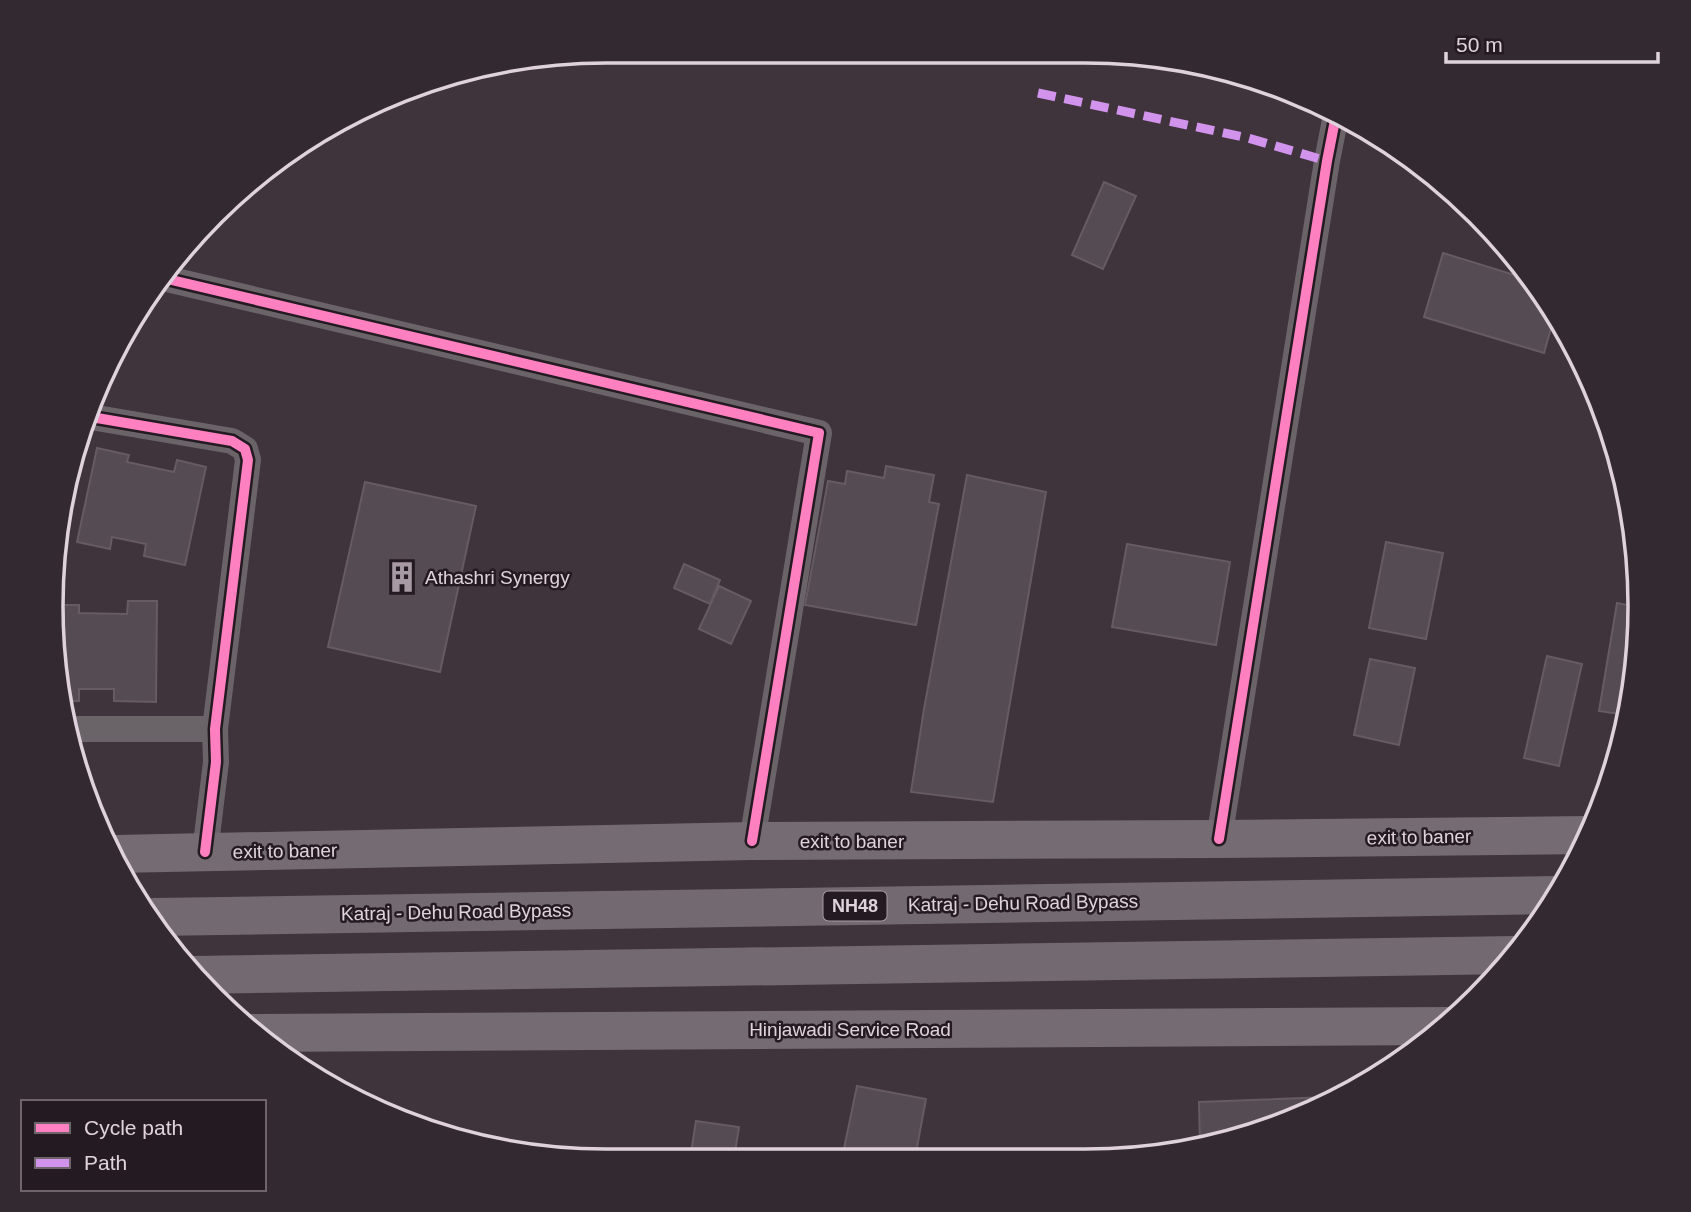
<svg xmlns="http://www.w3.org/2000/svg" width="1691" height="1212" font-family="Helvetica,sans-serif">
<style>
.building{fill:#554b52;stroke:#665b62;stroke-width:2}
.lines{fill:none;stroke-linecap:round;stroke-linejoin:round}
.minor{stroke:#6a6468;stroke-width:26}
.primary{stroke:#746c72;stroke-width:38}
.trunk{stroke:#726a70;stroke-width:38}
.quiet{stroke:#d193ec;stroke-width:9;stroke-dasharray:18 9;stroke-linecap:butt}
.cycleway-casing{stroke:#241a21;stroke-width:15}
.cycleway{stroke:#ff80c0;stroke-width:10}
.labels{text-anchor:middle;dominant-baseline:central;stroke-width:5;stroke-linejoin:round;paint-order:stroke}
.shield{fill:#241a21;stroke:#a89ba4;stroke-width:2}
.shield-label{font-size:18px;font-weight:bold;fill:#e0d2dc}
.poi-label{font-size:19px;fill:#e0d2dc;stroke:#241a21;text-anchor:start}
.street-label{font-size:19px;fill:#e0d2dc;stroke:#241a21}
.rim{fill:none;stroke:#e0d2dc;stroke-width:3.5}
</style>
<rect width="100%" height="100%" fill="#3f333c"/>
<path class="building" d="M1104,182L1136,196L1103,269L1072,255Z
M1443,253L1531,280L1555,314L1544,353L1424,317Z
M97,448L129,455L127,462L174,472L177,460L206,467L185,565L144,556L146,544L112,537L110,549L77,542Z
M886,466L934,475L929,502L939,504L916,625L805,605L828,481L845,484L847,471L884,478Z
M967,475L1046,492L993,802L911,792L924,709Z
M365,482L476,506L440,672L328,647Z
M1386,542L1443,553L1426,639L1369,628Z
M1127,544L1230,562L1216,645L1112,627Z
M684,564L720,580L710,604L674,588Z
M719,586L751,601L731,644L699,629Z
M128,601H157L156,702L114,701V689H79V701H62L55,678L56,605H79V613L127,614Z
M1617,603L1638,607L1639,643L1627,715L1599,711Z
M1547,656L1582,664L1559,766L1524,758Z
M1370,659L1415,668L1399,745L1354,735Z
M857,1086L926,1099L915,1158H842Z
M1332,1097L1298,1119L1200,1145L1199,1102Z
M696,1121L739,1127L734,1159H690Z"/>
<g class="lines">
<path class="minor" d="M163,278L819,433L752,841
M91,417L232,441L245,449L248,460L215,729L216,762L205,852
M69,729H215
M1219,839L1327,161L1336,115"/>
<path class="primary" d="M115,854L752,841L1219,839L1589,835
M253,1033L1448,1026"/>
<path class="trunk" d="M154,917L1556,895
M192,975L1515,955"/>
<path class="quiet" d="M1038,93L1248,138L1327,161"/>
<defs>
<path id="cycleway" d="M163,278L819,433L752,841
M91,417L232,441L245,449L248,460L215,729L216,762L205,852
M1219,839L1327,161L1336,115"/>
</defs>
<use href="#cycleway" class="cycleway-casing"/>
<use href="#cycleway" class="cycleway"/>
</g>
<defs>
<symbol id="building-bare" viewBox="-9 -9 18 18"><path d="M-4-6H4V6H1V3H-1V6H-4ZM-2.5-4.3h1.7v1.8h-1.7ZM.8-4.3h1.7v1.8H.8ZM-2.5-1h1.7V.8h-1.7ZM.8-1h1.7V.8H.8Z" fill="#a89aa4" stroke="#241a21" stroke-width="2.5" paint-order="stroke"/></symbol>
</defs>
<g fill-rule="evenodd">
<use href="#building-bare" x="380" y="555" width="44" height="44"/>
</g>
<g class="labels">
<rect class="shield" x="823.5" y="891.5" width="63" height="29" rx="5"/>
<g class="shield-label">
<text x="855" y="906">NH48</text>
</g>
<g class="poi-label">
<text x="425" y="577">Athashri Synergy</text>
</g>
<g class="street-label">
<text transform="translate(1419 837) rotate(-1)">exit to baner</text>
<text x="852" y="841">exit to baner</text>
<text transform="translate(285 851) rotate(-1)">exit to baner</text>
<text transform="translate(1023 903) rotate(-1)">Katraj - Dehu Road Bypass</text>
<text transform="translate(456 912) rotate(-1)">Katraj - Dehu Road Bypass</text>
<text x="850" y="1029">Hinjawadi Service Road</text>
</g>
</g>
<path d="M0 0H1691V1212H0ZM606 63H1085A543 543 0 0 1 1628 606V606A543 543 0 0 1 1085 1149H606A543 543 0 0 1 63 606V606A543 543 0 0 1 606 63Z" fill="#332930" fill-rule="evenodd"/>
<path class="rim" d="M606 63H1085A543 543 0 0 1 1628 606V606A543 543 0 0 1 1085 1149H606A543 543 0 0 1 63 606V606A543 543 0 0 1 606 63Z"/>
<rect x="21" y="1100" width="245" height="91" fill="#241a21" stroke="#6f646c" stroke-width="2"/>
<rect x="35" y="1123" width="35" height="10" fill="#ff80c0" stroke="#6f646c" stroke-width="2"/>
<text x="84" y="1135" font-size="21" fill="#e0d2dc">Cycle path</text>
<rect x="35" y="1158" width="35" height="10" fill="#d193ec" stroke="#6f646c" stroke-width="2"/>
<text x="84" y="1170" font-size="21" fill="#e0d2dc">Path</text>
<path d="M1446 52v10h212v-10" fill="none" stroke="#e0d2dc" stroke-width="3.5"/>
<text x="1456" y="52" font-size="21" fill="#e0d2dc" stroke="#241a21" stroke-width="5" paint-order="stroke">50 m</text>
</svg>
